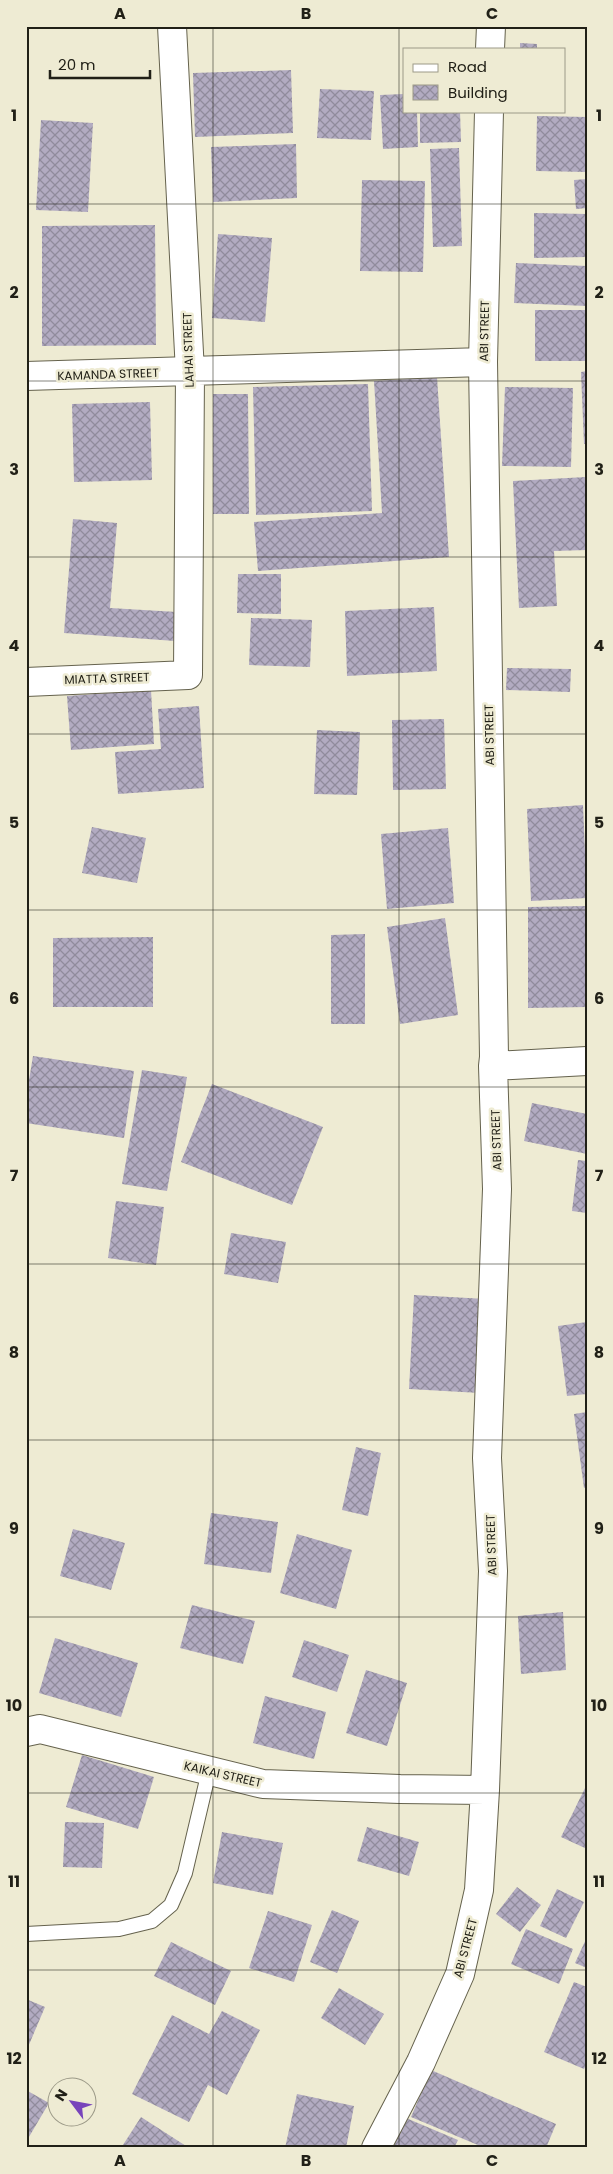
<svg xmlns="http://www.w3.org/2000/svg" width="613" height="2174" font-family="Poppins,sans-serif">
<style>
.building{fill:url(#building-cross-hatch)}
.lines{fill:none;stroke-linecap:round;stroke-linejoin:round}
.lane-casing{stroke:#65624d;stroke-width:16}
.street-casing{stroke:#65624d;stroke-width:30}
.lane{stroke:#fff;stroke-width:14}
.street{stroke:#fff;stroke-width:28}
.grid{fill:none;stroke:#212017;stroke-width:1;stroke-opacity:0.55}
.labels{text-anchor:middle;dominant-baseline:central;stroke-width:5;stroke-linejoin:round;paint-order:stroke}
.street-label{font-size:12px;fill:#212017;stroke:#eeebd3}
.neatline{fill:none;stroke:#212017;stroke-width:2}
.grid-label{font-size:16px;text-anchor:middle;font-weight:bold;fill:#212017}
</style>
<defs>
<pattern id="building-cross-hatch" width="8" height="8" patternUnits="userSpaceOnUse" patternTransform="scale(1.25)"><rect width="8" height="8" fill="#b2abc1"/><path d="M0 0l8 8M0 8l8-8" fill="none" stroke="#908b9c"/></pattern>
</defs>
<rect width="100%" height="100%" fill="#eeebd3"/>
<path class="building" d="M520,43L537,44V49H520Z
M26,55H29V119H26Z
M291,70L293,133L195,137L193,73Z
M320,89L374,91L371,140L317,138Z
M404,94V111H417L418,147L383,149L380,95Z
M420,111H460L461,142L420,143Z
M537,116L587,117V172L536,171Z
M41,120L93,123L88,212L36,210Z
M296,144L297,198L213,202L211,147Z
M459,148L462,246L433,247L430,149Z
M587,179V208L576,209L574,180Z
M362,180L425,181L423,272L360,271Z
M534,213L587,214V257L534,258Z
M155,225L156,345L42,346V226Z
M218,234L272,238L265,322L212,318Z
M516,263L587,266V306L514,303Z
M535,310H587V361H535Z
M587,371V444H584L581,372Z
M437,377L449,557L258,571L254,522L382,513L374,381Z
M368,384L372,511L256,515L253,387Z
M505,387L573,388L571,467L502,466Z
M213,394H248L249,514H213Z
M150,402L152,480L74,482L72,404Z
M586,477L587,550L554,551L557,606L519,608L513,481Z
M73,519L117,523L110,608L177,612L175,641L64,633Z
M238,574H281V614L237,613Z
M434,607L437,671L347,676L345,611Z
M251,618L312,620L310,667L249,665Z
M507,668L571,669L570,692L506,690Z
M151,690L154,744L71,750L67,696Z
M199,706L204,788L118,794L115,752L161,749L158,709Z
M444,719L446,789L393,790L392,720Z
M317,730L360,732L357,795L314,794Z
M583,805L587,898L531,901L527,809Z
M92,827L146,838L137,883L82,873Z
M448,828L454,903L387,909L381,834Z
M587,906V1007L528,1008V907Z
M445,918L458,1015L400,1024L387,927Z
M365,934V1024H331V935Z
M153,937V1007H53V938Z
M33,1056L134,1071L124,1138L26,1123V1098Z
M142,1070L187,1077L167,1191L122,1184Z
M212,1084L323,1127L292,1205L181,1162Z
M532,1103L587,1114V1154L524,1141Z
M578,1160L587,1161V1213L572,1211Z
M116,1201L164,1207L156,1265L108,1258Z
M231,1233L286,1242L278,1283L224,1274Z
M414,1295L486,1299L480,1393L409,1389Z
M587,1322V1394L567,1396L558,1326Z
M587,1412V1487L584,1488L574,1414Z
M356,1447L381,1453L368,1516L342,1510Z
M211,1513L278,1522L271,1573L204,1564Z
M73,1529L125,1543L111,1590L60,1576Z
M297,1534L352,1550L336,1609L280,1593Z
M192,1605L255,1621L243,1664L180,1648Z
M563,1612L566,1670L521,1674L518,1616Z
M55,1638L138,1663L121,1717L39,1693Z
M304,1640L349,1655L337,1692L292,1677Z
M366,1670L407,1683L387,1746L346,1733Z
M265,1696L326,1712L314,1759L253,1743Z
M82,1755L154,1777L138,1829L66,1807Z
M585,1788L587,1789V1849L561,1837Z
M65,1822L104,1823L102,1868L63,1867Z
M367,1827L419,1842L409,1876L357,1861Z
M222,1832L283,1843L273,1895L213,1883Z
M517,1887L541,1905L520,1932L496,1914Z
M557,1889L584,1902L566,1938L540,1926Z
M332,1910L359,1921L337,1973L310,1962Z
M268,1911L312,1925L294,1982L249,1968Z
M526,1929L573,1949L559,1984L511,1964Z
M587,1937V1968L575,1963Z
M171,1942L231,1971L215,2005L154,1976Z
M574,1982L587,1987V2063L584,2069L544,2052Z
M339,1988L384,2014L365,2045L321,2018Z
M26,1999L45,2007L28,2047L26,2046Z
M222,2011L260,2030L227,2095L208,2085L189,2122L132,2094L172,2015L209,2034Z
M431,2070L556,2124L546,2148H485L411,2117Z
M26,2090L49,2103L26,2142Z
M297,2094L354,2106L346,2148H285Z
M141,2117L186,2146L185,2148H121Z
M406,2118L458,2140L454,2148H393Z"/>
<g class="lines">
<defs>
<path id="lane" d="M26,1934L119,1929L152,1921L171,1905L185,1873L209,1771"/>
<path id="street" d="M490,49L491,26
M26,376L483,362
M26,682L188,675L190,372L172,26
M493,1066L587,1061
M26,1732L40,1729L263,1784L400,1789L485,1790
M376,2148L421,2062L460,1974L479,1890L485,1790L493,1571L487,1458L497,1189L493,1066L494,1057L483,362L489,111"/>
</defs>
<use href="#lane" class="lane-casing"/>
<use href="#street" class="street-casing"/>
<use href="#lane" class="lane"/>
<use href="#street" class="street"/>
</g>
<path class="grid" d="M213,26V2148M399,26V2148M26,204H587M26,381H587M26,557H587M26,734H587M26,910H587M26,1087H587M26,1264H587M26,1440H587M26,1617H587M26,1793H587M26,1970H587"/>
<g class="labels">
<g class="street-label">
<text transform="translate(484 331) rotate(-89)">ABI STREET</text>
<text transform="translate(188 350) rotate(-92)">LAHAI STREET</text>
<text transform="translate(108 374) rotate(-2)">KAMANDA STREET</text>
<text transform="translate(107 678) rotate(-2)">MIATTA STREET</text>
<text transform="translate(489 735) rotate(-91)">ABI STREET</text>
<text transform="translate(496 1140) rotate(-92)">ABI STREET</text>
<text transform="translate(491 1545) rotate(-92)">ABI STREET</text>
<text transform="translate(223 1774) rotate(13)">KAIKAI STREET</text>
<text transform="translate(465 1948) rotate(-75)">ABI STREET</text>
</g>
</g>
<rect width="613" height="2174" fill="none" stroke="#eeebd3" stroke-width="55"/>
<rect x="403" y="48" width="162" height="65" fill="#eeebd3" stroke="#9c9a88"/>
<rect x="413" y="64" width="25" height="8" fill="#ffffff" stroke="#9c9a88"/>
<text x="448" y="72" font-size="15" fill="#212017">Road</text>
<rect x="413" y="85" width="25" height="15" fill="url(#building-cross-hatch)" stroke="#9c9a88"/>
<text x="448" y="98" font-size="15" fill="#212017">Building</text>
<g transform="translate(72 2102) rotate(302)"><circle r="24" fill="#eeebd3" stroke="#9c9a88"/>
<path d="M0-4L9 19L0 12L-9 19Z" fill="#7844bb"/>
<text y="-8" font-size="14" font-weight="bold" text-anchor="middle" fill="#212017">N</text>
</g>
<path d="M50 70v8h100v-8" fill="none" stroke="#212017" stroke-width="2.5"/>
<text x="58" y="70" font-size="15" fill="#212017" stroke="#eeebd3" stroke-width="4" paint-order="stroke">20 m</text>
<rect x="28" y="28" width="558" height="2118" class="neatline"/>
<g class="grid-label">
<text x="120" y="19">A</text>
<text x="306" y="19">B</text>
<text x="492" y="19">C</text>
<text x="14" y="121">1</text>
<text x="599" y="121">1</text>
<text x="14" y="298">2</text>
<text x="599" y="298">2</text>
<text x="14" y="475">3</text>
<text x="599" y="475">3</text>
<text x="14" y="651">4</text>
<text x="599" y="651">4</text>
<text x="14" y="828">5</text>
<text x="599" y="828">5</text>
<text x="14" y="1004">6</text>
<text x="599" y="1004">6</text>
<text x="14" y="1181">7</text>
<text x="599" y="1181">7</text>
<text x="14" y="1358">8</text>
<text x="599" y="1358">8</text>
<text x="14" y="1534">9</text>
<text x="599" y="1534">9</text>
<text x="14" y="1711">10</text>
<text x="599" y="1711">10</text>
<text x="14" y="1887">11</text>
<text x="599" y="1887">11</text>
<text x="14" y="2064">12</text>
<text x="599" y="2064">12</text>
<text x="120" y="2166">A</text>
<text x="306" y="2166">B</text>
<text x="492" y="2166">C</text>
</g>
</svg>
